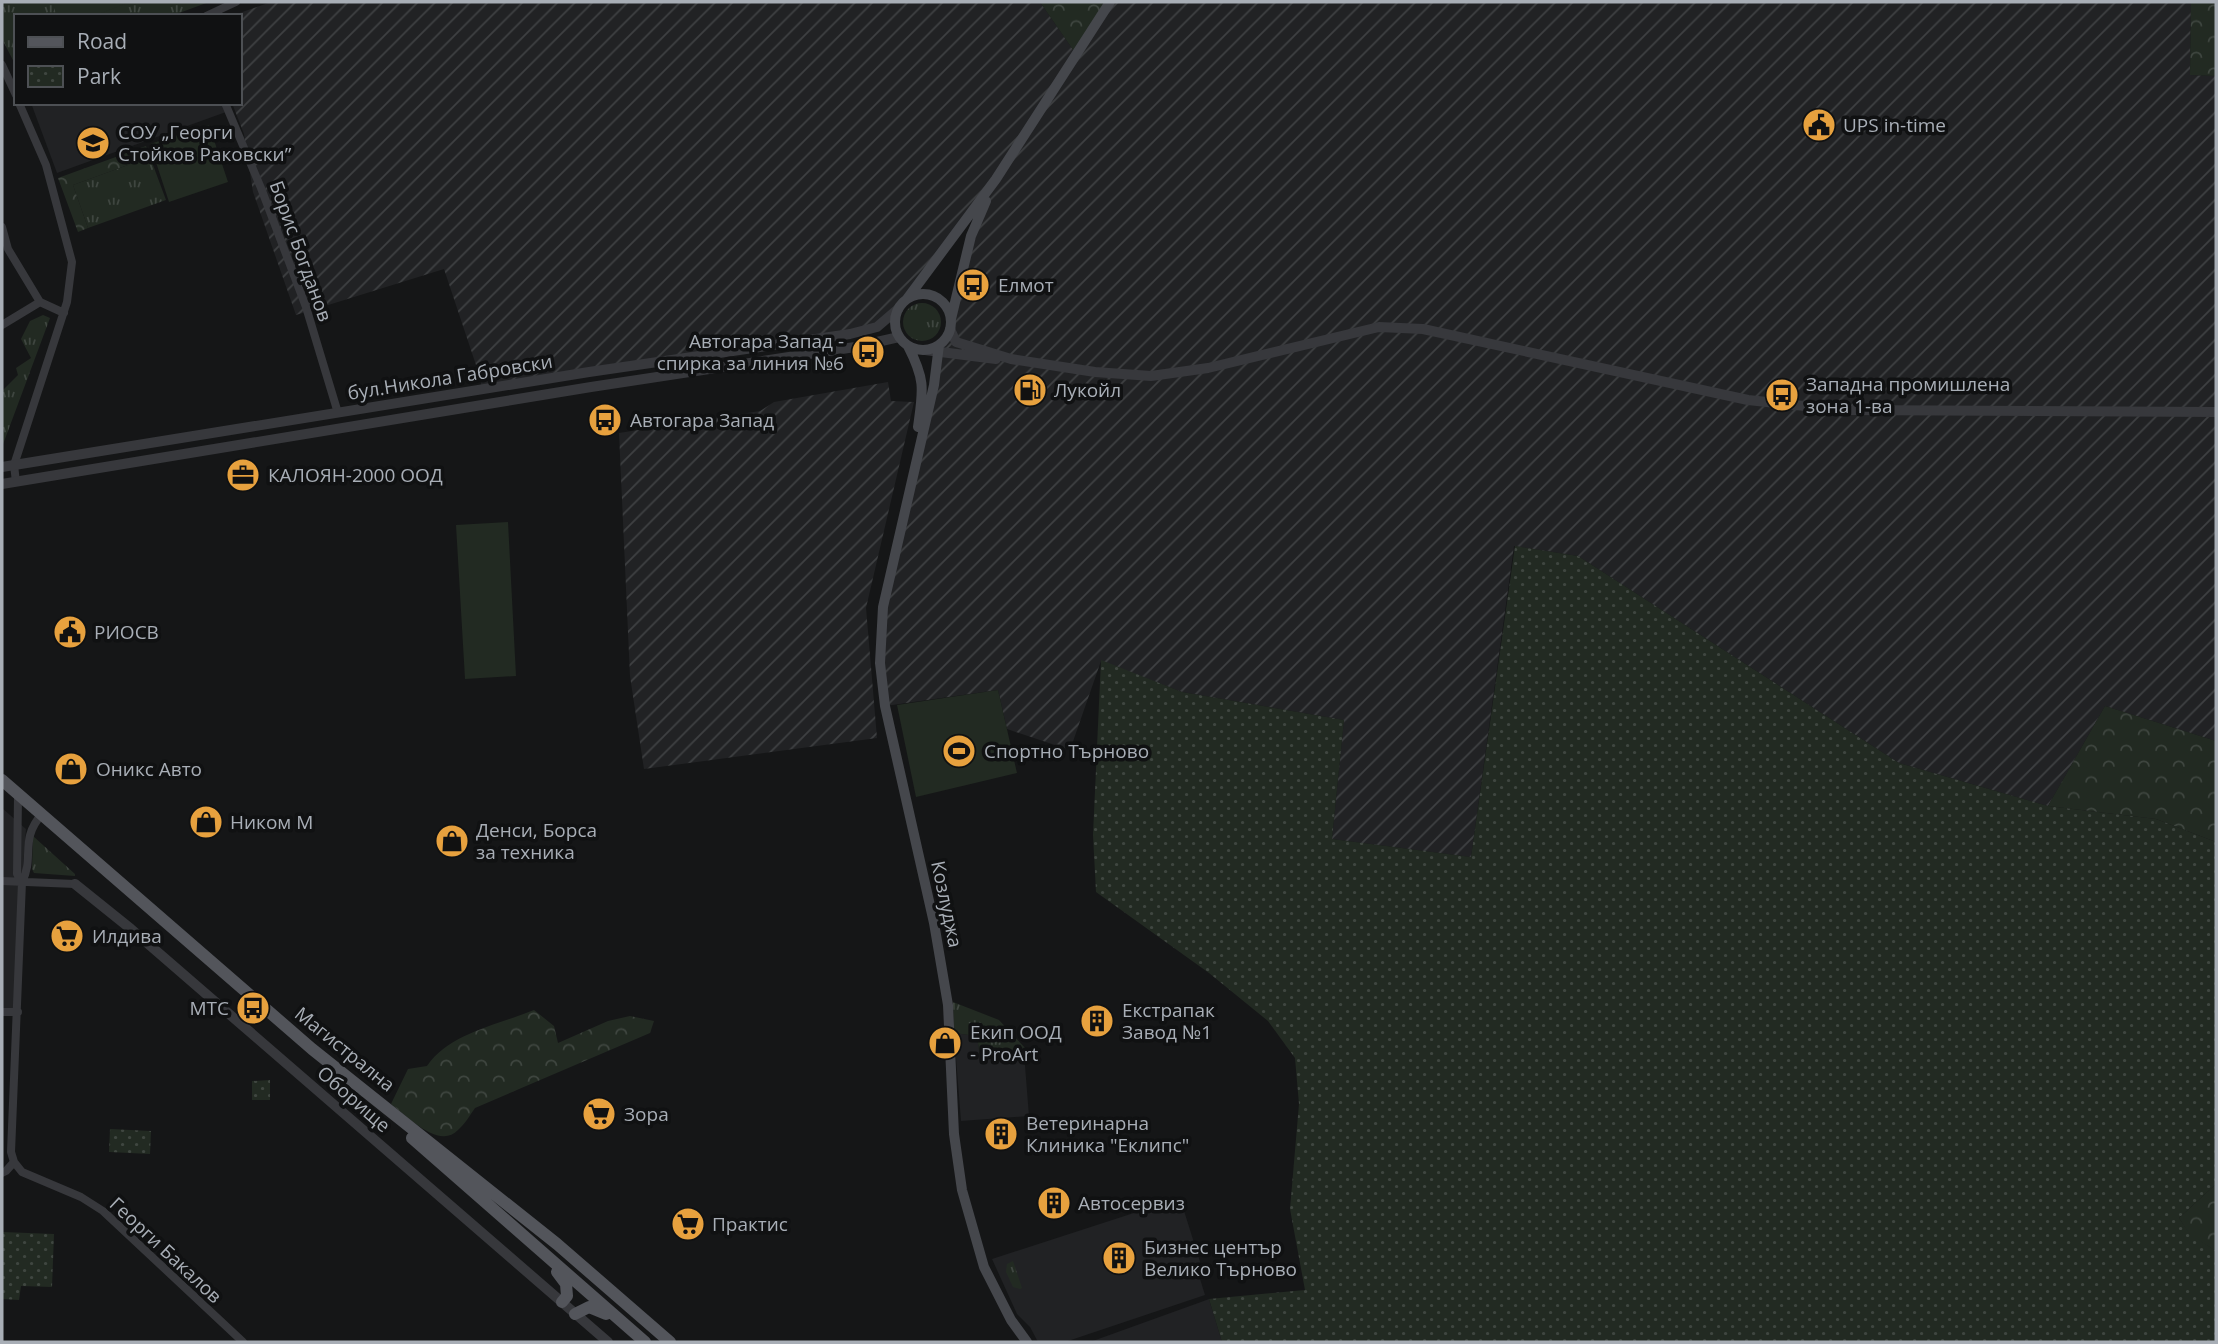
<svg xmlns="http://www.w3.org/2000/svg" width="2218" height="1344" font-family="'Open Sans',sans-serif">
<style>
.built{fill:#212224}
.industrial{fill:url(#industrial-furrows)}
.grass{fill:url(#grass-tufts)}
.forest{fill:url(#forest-crowns)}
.park{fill:url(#park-dots)}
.pitch{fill:#222a22}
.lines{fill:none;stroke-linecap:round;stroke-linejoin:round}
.minor{stroke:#37383c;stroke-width:8}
.tertiary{stroke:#37383c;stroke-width:10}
.secondary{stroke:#45474c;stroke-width:10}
.primary{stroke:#53555b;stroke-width:12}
.labels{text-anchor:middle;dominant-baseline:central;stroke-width:7;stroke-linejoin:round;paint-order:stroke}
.poi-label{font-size:19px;fill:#a8aeb6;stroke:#101112;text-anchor:start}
.street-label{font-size:19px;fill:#a8aeb6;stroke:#101112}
</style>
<defs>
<pattern id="industrial-furrows" width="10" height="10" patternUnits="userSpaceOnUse" patternTransform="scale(1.75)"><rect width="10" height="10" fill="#212224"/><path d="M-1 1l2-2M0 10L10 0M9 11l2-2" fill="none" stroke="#3e4042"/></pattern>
<pattern id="grass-tufts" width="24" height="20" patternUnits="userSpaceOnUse" patternTransform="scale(1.75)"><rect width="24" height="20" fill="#222a22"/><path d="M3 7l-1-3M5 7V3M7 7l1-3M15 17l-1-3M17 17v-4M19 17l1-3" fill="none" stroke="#3f4640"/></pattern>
<pattern id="forest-crowns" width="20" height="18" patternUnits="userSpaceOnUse" patternTransform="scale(1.75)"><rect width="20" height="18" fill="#222a22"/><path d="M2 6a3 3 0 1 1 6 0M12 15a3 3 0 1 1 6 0" fill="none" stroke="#3f4640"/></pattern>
<pattern id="park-dots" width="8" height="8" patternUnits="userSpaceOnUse" patternTransform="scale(1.75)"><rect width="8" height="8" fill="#222a22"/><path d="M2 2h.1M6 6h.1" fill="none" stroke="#3f4640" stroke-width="1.8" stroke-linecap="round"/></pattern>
</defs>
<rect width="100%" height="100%" fill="#151617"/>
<path class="built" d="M31,103H222L226,112L57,173Z
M2,808L26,829L22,882L18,1012H2Z
M954,1033L977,1036L980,1057L1024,1053L1029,1116L961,1121Z
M1180,1198L1201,1265L1197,1269L1205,1295L1065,1342H1038L1030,1327L1017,1314L992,1259Z
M1209,1299L1222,1342H1090L1201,1302Z"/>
<path class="industrial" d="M271,2H1040L1076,54L1110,2H2191L2190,75L2216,76V741L2105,706L2048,806L1899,763L1578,556L1514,546L1471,857L1332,839L1344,720L1182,692L1101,661L1070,750L1007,729L998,690L885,706L880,642L939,345L950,329L954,306L993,183L907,299L877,327L481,390V380L444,269L296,315L253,192L244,134L232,103H240V16H231Z
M888,382L891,401L914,402L866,608L877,738L644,769L630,676L619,433L760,411L774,402Z"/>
<path class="grass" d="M2,2H209L171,16H16V66L2,39Z
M150,157L166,200L88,228L73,185Z
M903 322a19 19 0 1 1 38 0a19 19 0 1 1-38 0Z
M43,315L50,318L2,447V391L18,375L16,368L31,358L21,339L30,321Z
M33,836L75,874V876L34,873L32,869Z
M953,1002L999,1020L1026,1049L1024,1053L980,1057L977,1036L954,1033Z
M1013,1261L1022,1288L1020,1289L1013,1287L1006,1272L1007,1264Z"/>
<path class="forest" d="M1040,2H1110L1076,54Z
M2191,2H2216V76L2190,75Z
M146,146L150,157L73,185L88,228L78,232L58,178Z
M2105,706L2216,741V842L2156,819L2048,806Z
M534,1010L554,1026L558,1043L608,1021L630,1016L654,1021L650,1033L475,1108C470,1115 465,1124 458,1130C439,1150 407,1116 391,1104L408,1069L427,1066C450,1033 498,1025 534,1010Z
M2216,1184V1251L2190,1235L2179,1218Z"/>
<path class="park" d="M1515,546L1578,556L1899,763L2048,806L2156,819L2216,842V1184L2179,1218L2190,1234L2216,1251V1342H1222L1209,1299L1305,1290L1290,1209L1299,1104L1295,1058L1268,1021L1209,973L1096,892L1093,835L1101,660L1182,692L1344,720L1332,839L1471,857Z
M270,1080V1100H252V1081Z
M110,1129L151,1131L150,1154L109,1152Z
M2,1232L54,1234L52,1287L21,1286L19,1300L2,1299Z"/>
<path class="pitch" d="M52,2H130L94,16H57Z
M209,125L228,182L169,202L150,144Z
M508,522L516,676L465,679L456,525Z
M998,690L1017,773L916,797L897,705Z"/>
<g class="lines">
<path class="minor" d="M206,16L236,2
M2,65L16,95
M225,103L261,188L306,307L338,413
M2,227L8,249L40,302
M2,325L40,302L64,313
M16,482L14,465L67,302L72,262L46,165L19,103
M18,796L17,874L22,882
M42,814C19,840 35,857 22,882L11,1152L14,1162L22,1172L81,1197L103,1211L243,1342
M2,881L75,884
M2,1012H18
M2,1173L6,1171L14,1162"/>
<path class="tertiary" d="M950,329L956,342L1011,359L1095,372L1151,376L1208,368L1379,327L1423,329L1748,400L1843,410L2216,412
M925,350L996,359
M2,467L589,372L850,334L877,327L898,309
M2,484L591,387L855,347L899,337
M75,884L131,929L608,1342"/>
<path class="secondary" d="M895 322a28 28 0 1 1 56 0a28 28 0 1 1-56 0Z
M907,299L996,179L1110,2
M951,319L971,236L986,201
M939,345L934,385L883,607L880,663L885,706L934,923L948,1005L954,1134L962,1190L984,1267L1011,1320L1027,1342
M908,346C926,381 923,390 918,427"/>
<path class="primary" d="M2,780L312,1049L557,1244L670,1342
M412,1138L645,1342
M557,1272L566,1284L567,1296L562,1302
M575,1314L589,1307L606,1314"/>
</g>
<defs>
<symbol id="civic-disc" viewBox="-11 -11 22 22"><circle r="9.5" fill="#e7a13e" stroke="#101112"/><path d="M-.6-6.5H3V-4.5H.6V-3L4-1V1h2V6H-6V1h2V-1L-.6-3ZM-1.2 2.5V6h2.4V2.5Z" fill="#111"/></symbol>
<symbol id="school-disc" viewBox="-11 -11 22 22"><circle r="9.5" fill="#e7a13e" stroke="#101112"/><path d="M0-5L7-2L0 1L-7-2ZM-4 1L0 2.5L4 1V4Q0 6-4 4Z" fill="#111"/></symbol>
<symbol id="bus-disc" viewBox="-11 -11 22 22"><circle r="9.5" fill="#e7a13e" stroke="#101112"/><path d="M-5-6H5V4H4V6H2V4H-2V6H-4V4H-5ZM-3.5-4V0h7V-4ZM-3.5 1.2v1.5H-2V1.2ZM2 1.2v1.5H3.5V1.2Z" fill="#111"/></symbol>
<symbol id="fuel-disc" viewBox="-11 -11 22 22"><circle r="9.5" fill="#e7a13e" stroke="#101112"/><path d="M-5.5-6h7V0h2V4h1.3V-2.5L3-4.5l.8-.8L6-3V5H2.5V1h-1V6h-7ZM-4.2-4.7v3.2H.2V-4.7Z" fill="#111"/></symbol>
<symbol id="office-disc" viewBox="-11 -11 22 22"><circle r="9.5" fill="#e7a13e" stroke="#101112"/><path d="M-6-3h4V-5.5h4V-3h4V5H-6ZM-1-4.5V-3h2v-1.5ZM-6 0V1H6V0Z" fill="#111"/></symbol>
<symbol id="stadium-disc" viewBox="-11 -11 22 22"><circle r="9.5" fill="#e7a13e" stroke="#101112"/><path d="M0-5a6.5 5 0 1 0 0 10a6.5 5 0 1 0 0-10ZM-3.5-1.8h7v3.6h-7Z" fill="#111"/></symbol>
<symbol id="shop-disc" viewBox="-11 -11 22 22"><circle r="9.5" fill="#e7a13e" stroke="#101112"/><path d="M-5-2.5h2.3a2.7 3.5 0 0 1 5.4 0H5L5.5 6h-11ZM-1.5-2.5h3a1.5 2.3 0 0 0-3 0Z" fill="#111"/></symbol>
<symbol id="supermarket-disc" viewBox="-11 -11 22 22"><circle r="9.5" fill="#e7a13e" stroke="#101112"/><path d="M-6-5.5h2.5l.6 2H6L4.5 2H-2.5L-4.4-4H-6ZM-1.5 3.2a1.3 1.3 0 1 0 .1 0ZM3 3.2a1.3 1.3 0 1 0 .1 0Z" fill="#111"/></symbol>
<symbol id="building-disc" viewBox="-11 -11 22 22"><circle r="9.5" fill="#e7a13e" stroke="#101112"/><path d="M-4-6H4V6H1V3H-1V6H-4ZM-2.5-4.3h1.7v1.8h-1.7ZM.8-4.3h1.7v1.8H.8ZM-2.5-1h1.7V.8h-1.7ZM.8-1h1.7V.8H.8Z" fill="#111"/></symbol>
</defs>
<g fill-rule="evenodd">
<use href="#civic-disc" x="1800" y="106" width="38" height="38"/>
<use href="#school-disc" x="74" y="124" width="38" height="38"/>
<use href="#bus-disc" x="954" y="266" width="38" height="38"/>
<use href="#bus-disc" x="849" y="333" width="38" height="38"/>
<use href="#fuel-disc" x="1011" y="371" width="38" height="38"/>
<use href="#bus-disc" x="1763" y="376" width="38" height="38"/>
<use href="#bus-disc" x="586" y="401" width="38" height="38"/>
<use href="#office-disc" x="224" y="456" width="38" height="38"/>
<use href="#civic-disc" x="51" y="613" width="38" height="38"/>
<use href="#stadium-disc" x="940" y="732" width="38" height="38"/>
<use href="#shop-disc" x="52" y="750" width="38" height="38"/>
<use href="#shop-disc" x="187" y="803" width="38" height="38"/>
<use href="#shop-disc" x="433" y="822" width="38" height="38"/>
<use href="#supermarket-disc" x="48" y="917" width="38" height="38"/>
<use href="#bus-disc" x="234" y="989" width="38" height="38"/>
<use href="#building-disc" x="1078" y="1002" width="38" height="38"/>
<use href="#shop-disc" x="926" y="1024" width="38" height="38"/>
<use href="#supermarket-disc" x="580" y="1095" width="38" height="38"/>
<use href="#building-disc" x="982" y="1115" width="38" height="38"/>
<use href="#building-disc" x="1035" y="1184" width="38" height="38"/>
<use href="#supermarket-disc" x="669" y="1205" width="38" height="38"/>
<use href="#building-disc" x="1100" y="1239" width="38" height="38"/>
</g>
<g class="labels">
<g class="poi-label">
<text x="1843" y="125">UPS in-time</text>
<text x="118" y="132">СОУ „Георги<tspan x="118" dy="22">Стойков Раковски”</tspan></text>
<text x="998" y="285">Елмот</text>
<text x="844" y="341" text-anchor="end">Автогара Запад -<tspan x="844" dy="22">спирка за линия №6</tspan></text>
<text x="1806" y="384">Западна промишлена<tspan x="1806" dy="22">зона 1-ва</tspan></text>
<text x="1054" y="390">Лукойл</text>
<text x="630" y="420">Автогара Запад</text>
<text x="268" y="475">КАЛОЯН-2000 ООД</text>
<text x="94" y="632">РИОСВ</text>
<text x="984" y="751">Спортно Търново</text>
<text x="96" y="769">Оникс Авто</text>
<text x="230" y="822">Ником М</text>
<text x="476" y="830">Денси, Борса<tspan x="476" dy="22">за техника</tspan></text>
<text x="92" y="936">Илдива</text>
<text x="229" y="1008" text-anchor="end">МТС</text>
<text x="1122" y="1010">Екстрапак<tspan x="1122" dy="22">Завод №1</tspan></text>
<text x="970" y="1032">Екип ООД<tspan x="970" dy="22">- ProArt</tspan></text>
<text x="624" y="1114">Зора</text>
<text x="1026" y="1123">Ветеринарна<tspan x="1026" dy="22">Клиника "Еклипс"</tspan></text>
<text x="1078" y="1203">Автосервиз</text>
<text x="712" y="1224">Практис</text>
<text x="1144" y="1247">Бизнес център<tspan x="1144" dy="22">Велико Търново</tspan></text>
</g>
<g class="street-label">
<text transform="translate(301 251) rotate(70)">Борис Богданов</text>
<text transform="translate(450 377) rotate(-9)">бул.Никола Габровски</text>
<text transform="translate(947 904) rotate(78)">Козлуджа</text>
<text transform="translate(345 1049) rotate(39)">Магистрална</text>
<text transform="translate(354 1099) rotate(41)">Оборище</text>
<text transform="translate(166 1250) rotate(43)">Георги Бакалов</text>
</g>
</g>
<rect width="2218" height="1344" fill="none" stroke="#a8aeb6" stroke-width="7"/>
<rect x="14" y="14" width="228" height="91" fill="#101112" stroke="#4d5054" stroke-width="2"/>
<rect x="28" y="37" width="35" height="10" fill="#53555b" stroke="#4d5054" stroke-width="2"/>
<text x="77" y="49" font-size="21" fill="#a8aeb6">Road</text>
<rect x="28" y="66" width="35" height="21" fill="url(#park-dots)" stroke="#4d5054" stroke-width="2"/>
<text x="77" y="84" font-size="21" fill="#a8aeb6">Park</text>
</svg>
